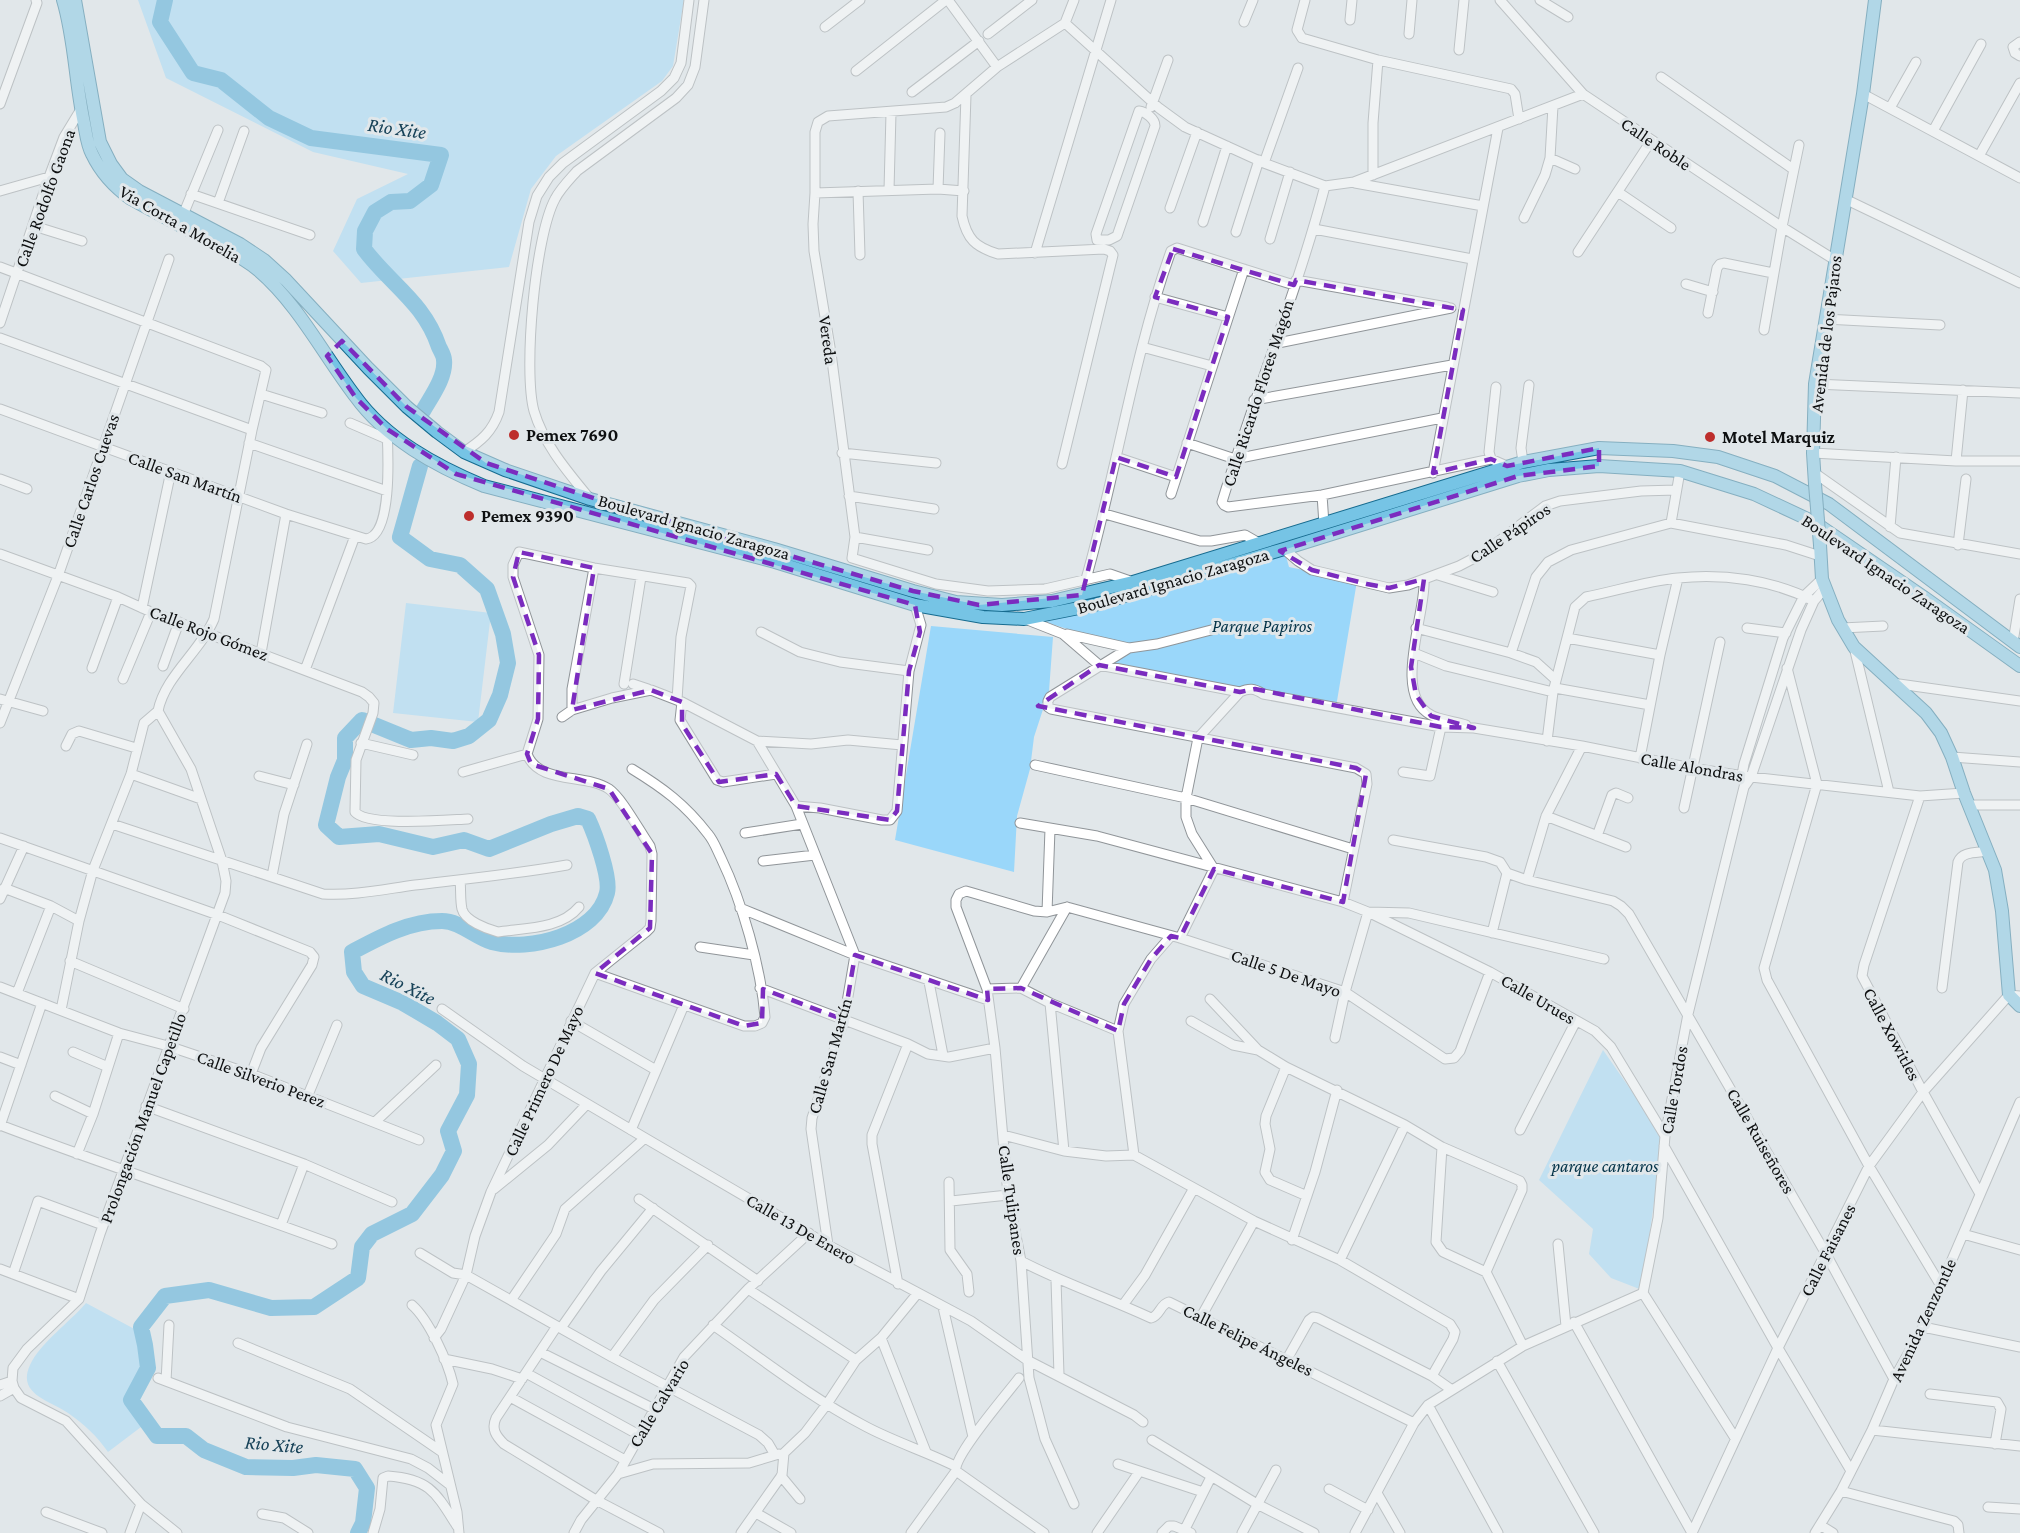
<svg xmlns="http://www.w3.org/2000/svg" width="2020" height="1533" font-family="'Crimson Pro',serif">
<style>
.green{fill:#9ad7fa}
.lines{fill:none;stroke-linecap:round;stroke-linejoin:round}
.river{stroke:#36a1d5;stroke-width:16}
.minor-casing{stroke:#909599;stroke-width:11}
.major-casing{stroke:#166b8f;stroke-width:14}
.minor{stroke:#fff;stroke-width:9}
.major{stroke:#76c4e5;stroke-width:12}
.major-bridge-casing{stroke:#166b8f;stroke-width:14;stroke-linecap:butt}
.major-bridge{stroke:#76c4e5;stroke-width:12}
.marked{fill:none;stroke:#7b2cbf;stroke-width:4.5;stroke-dasharray:12 8;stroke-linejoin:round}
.poi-dot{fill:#bd2e2c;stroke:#e1e7ea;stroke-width:2}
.labels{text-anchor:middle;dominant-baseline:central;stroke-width:6;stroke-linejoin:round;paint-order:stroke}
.street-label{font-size:18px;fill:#0d0f10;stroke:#e1e7ea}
.poi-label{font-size:18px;font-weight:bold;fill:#0d0f10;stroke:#e1e7ea;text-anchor:start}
.park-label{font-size:18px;font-style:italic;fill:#033247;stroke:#e1e7ea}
.water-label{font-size:20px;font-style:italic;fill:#174258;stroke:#e1e7ea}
</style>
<rect width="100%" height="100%" fill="#e1e7ea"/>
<path class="green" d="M138,0H684L673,66L662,81L556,156L531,189L509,267L361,283L333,251L357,199L408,174L313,152L166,78Z
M1284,549L1289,567L1357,581L1336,707L1106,661L1128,648L1045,622L1113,605Z
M406,603L491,613L478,722L393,713Z
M931,626L1053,637L1049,691L1034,737L1030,769L1017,816L1014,872L895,840Z
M1603,1050L1663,1136L1642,1290L1611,1278L1589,1254L1593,1229L1539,1180Z
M86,1303L140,1332C148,1369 145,1369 130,1401L145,1424L108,1452C97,1436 84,1424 68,1413C52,1401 16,1395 30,1365C40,1343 70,1322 86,1303Z"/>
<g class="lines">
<path class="river" d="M165,0L160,22L193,73L221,80L269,118L311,138L441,155L431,185L410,201L391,202L375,212L365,231L364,249C390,284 424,302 439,347C441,351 444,356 444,360C446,377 431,397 423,411
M358,1533L363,1523L367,1488L355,1469L316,1465L293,1468L246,1467L204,1450L186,1436H157L131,1400L148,1368L145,1345L141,1327L165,1296L209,1290L271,1308L314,1307L358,1278L362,1247L372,1234L412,1214L442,1175L454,1151L448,1131L467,1095L469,1064L458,1039L437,1023L403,1003L363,986L354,972L352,952C380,937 409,921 442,921C460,921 475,937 492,942C529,952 597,935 607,893C611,878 595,834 588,819L578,816L551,824L489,849L464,840L433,847L379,834L339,837L326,825L338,777L345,760V738L362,720L411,740L431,738L453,741L469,736L489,720L500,695L508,663L503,634L487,589L460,565L430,559L400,537L420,466"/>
<defs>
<path id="minor" d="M948,0L997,67
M1305,0L1297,30L1302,38L1378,60L1511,89L1515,94L1519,119
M1500,0L1583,94L1782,227L1835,260
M1540,0L1568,17
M1350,20L1352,0
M1244,22L1253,0
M1065,23L997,67L955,103L946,107L828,116L818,122L815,132V193L813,224L814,251L831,353L855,537L852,558L936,584L988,591L1045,589L1110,574L1133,582
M1065,23L1159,108L1185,127L1264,163L1325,186L1354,182L1583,94
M1065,23L1074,0
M825,27L860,0
M988,34L1032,0
M1409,34L1412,0
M2020,42L2013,47L2015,53L2020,56
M1459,50L1464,0
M856,71L946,0
M1661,77L1793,169
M912,92L979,41
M1863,94L2020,178
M966,95L962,216C967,239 975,247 998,254L1104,249L1110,251L1113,255L1062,464
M0,104L37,3L36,0
M1151,107L1168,60
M1890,108L1916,62
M1139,111C1146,112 1155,119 1155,126L1117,236L1109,240H1097L1096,234Z
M1933,131L1981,44
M1979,156L2020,83
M1550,158L1575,169
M1264,163L1298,68
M1373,175V123L1378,60
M1355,183L1483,206
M1325,186C1297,293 1254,396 1222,502L1224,505L1228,507L1322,495L1491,459L1507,466
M938,189L940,133
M889,190L891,113
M0,191L49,177
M858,191L860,255
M1618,192L1671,228
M815,193L938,189L964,191
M191,194L310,235
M1845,199L2020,283
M218,203L244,131
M1170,208L1197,132
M183,215L218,130
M1524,218L1545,175L1550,158L1553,106
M1203,222L1227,146
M34,226L82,241
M1314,229L1472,259
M1236,232L1259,160
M1270,239L1290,172
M1578,252L1651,141
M1035,253L1111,0
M0,267L261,366L266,370L252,430L214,619C200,652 165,676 158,711L191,769L222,861L226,881L225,893L100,1234L79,1299L27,1349L13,1368L12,1381L14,1388L21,1398L66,1421L141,1504L177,1533
M1296,280L1447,307
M1686,284L1713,292
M1155,297L1228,317
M1708,313L1717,268L1720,264L1724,263L1773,273
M1825,319L1940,325
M0,323L49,177L64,137L81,109
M1764,330L1782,227L1799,145
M0,338L252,430
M1273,344L1451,308
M1142,347L1212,366
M1815,384L2020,393
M261,394L322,413
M1254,400L1452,365
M0,409L286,514L366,539C393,536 388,451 387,429
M350,423L387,439
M249,443L387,491
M1187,443L1235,459L1442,418
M464,452C481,441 492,432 499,412L529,222L537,196L549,177L563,163L661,91L674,78L681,63L689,0
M842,453L936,463
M1813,453L1956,461H2020
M1116,457L1176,477
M1491,459L1489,452L1496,387
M1956,461L1963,390
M1523,462L1521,448L1529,385
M1433,473L1498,128
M1816,474L1900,533L2020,554
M0,479L27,489
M1171,494L1244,269
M1322,495L1324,524
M849,496L934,509
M590,499C568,472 544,445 534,411C523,371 535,236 555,199C560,189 569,180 577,171L676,98L688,85L695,67L704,0
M1105,514L1200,541H1211L1245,535L1259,543
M1671,523L1680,471
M1890,527L1896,457
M855,537L928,550
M1958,545L1966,479
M1284,549L1298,561L1312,570L1389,588L1408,585L1459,566L1482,554L1545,506L1560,501L1641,491L1676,490
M0,554L118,597L151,612L362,692L369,697L374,703L373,713L356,760L355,812C368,827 446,820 468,819
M1438,575L1493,592
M1086,579C1117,470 1133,357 1171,251L1177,248L1294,285
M1424,579C1427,611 1391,695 1431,715C1437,719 1457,722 1466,725
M142,608L171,471
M1025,619L1063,634L1099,665L1240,692C1249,688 1254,688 1263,694L1441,727L1474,728L1582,746L1691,768L1751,777L1920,796L1964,793
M1416,628L1511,653L1536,662L1556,680
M1747,628L1786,633
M1842,628L1883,626
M1215,629L1157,644L1129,648L1050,697L1048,701V707L1051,709L1356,768L1366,774L1367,784L1343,902
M761,632L800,652L840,662L909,671
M1067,634L1129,648
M1567,638L1660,655
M2013,642L2020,599
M1854,647L1889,792
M261,653L286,514
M1414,653L1446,666L1553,692
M1511,653L1536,577L1548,562L1571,550L1671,523L1786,545L1820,556
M163,666L179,622
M92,668L118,597
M1787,668L1817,784L1764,968L1767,980L1869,1166L1941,1286
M305,670L355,536
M123,679L151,612
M1892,683L2020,701
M624,684L641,577
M633,684L648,689
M1555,688L1650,705
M0,699L43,711
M682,702L680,720L717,780L723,782L776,774
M572,710V689L594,568
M562,717L572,710L612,698L651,690L682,702L757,741L811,744L848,740L902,745
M0,723L58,576L169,259
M757,741L796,806L855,955L844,1020L812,1118L811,1129L828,1245
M1547,741L1553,692L1567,638L1575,607L1586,597C1616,591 1647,581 1678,578C1723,573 1773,580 1814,601
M361,743L413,755
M66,746L72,734L79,731L136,748
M527,754L538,719L539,655L513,577V565L519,552L594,568L688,583L691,586L681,637L677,700
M1952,757L2020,762
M1640,758L1660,655L1678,578
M1035,765L1186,798L1353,849
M463,772L527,754
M1403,772L1430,776L1441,727
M131,774L201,799
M259,776L294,785
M1743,781L1742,775L1744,764L1783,638L1804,596L1822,579
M1920,796L1864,965L1862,976L1923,1092L1980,1194
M1969,805H2020
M796,806L820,808L882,820H890L897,811L909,671L921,625L915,605
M1684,808L1720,642
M1546,816L1626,847
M1020,823L1097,836L1343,902L1368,912L1490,972L1595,1031L1611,1047L1665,1136
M112,824L323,894C353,896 385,889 415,885C466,879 516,874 567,865
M745,833L802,824
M1597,836L1612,795L1616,793L1628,798
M0,838L218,915L310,952L314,957L312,965L261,1048L251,1074
M1393,840L1486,857L1500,862L1507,873
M763,861L815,855
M1507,873L1527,880L1613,901L1621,906L1629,914L1826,1254L1894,1379
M272,876L284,814L307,744
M460,880C461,889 460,900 462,909C465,921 487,929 498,932C525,928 561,929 579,907
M1527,880L1546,816L1582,746
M4,888L51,906L79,921
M0,899L24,846
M740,908L855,955L988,1000
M1047,912L1050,829
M1492,933L1507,873
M1180,938L1214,869L1192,834L1186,817V798L1198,738L1240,692
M700,947L754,955
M70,961L184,1009
M595,973L744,1026H755L762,1023L765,1017C761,967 742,902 721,858C717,850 714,841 708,834C685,804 663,788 632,769
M929,982L943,1055
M0,987L119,1033L168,1046L251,1074L419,1140
M760,988L908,1044L928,1054L949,1057L995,1048
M1021,988L1067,907
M1942,988L1958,862C1962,851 1977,853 1988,851
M987,989L1021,988L1050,1003L1118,1031
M17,993L51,906
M1210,999L1258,1050L1286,1067L1405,1125L1442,1147L1520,1181L1522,1185V1190L1486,1272
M1050,1003L1064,1151
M442,1009L523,1066L645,1138L828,1245L971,1321L1027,1360L1134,1415L1143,1422
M61,1010L79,921L93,870L131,774L144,723L158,711
M571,1021L656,1070
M1191,1021L1233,1045L1258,1050
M1335,1038L1345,992L1368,912L1409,913L1604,959
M73,1052L108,1067
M0,1057L21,1065
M1286,1067L1266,1116L1265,1124L1270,1149L1265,1172L1270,1180L1307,1196
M308,1095L337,1025
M55,1096L93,1114
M146,1106L304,1164L392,1202
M375,1122L436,1065
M0,1125C110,1167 222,1203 332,1244
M0,1126L42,1003
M631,1130L684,1005
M1520,1130L1576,1021
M1003,1135L1064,1151L1106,1156L1134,1155L1254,1221L1340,1260L1450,1324L1455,1332L1453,1339L1432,1376
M1664,1146L1778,1348L1851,1471
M1442,1147L1436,1242L1443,1252L1486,1272
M77,1154L93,1114L119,1033
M1134,1155L1118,1031L1124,1004L1151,959L1171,936
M949,1182L950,1250L967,1274L969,1292
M494,1189L548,1145L587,1104
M639,1199L758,1281
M951,1201L1008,1195
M281,1225L304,1164
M1963,1234L2020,1250
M1292,1240L1315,1172L1337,1090
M1558,1244L1566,1326
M420,1253L453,1273L466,1275L612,1357L759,1435L768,1443L775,1455
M1340,1260L1405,1125
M1021,1261C1063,1283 1108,1298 1151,1318C1160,1316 1160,1304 1169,1302L1414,1423
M0,1269L79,1299
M1486,1272L1523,1346
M13,1274L38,1201L103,1225
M1056,1280L1059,1375
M898,1284L872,1144V1135L908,1044
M748,1289L856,1360
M1643,1293L1658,1218L1665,1136L1688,1014L1744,787L1751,777L1801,630L1814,601L1825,588
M1643,1293L1735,1438
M512,1299L556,1234L565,1209L645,1138
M412,1305C429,1320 448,1362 453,1384L436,1425L457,1512L459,1533
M1123,1305L1145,1275L1194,1188
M943,1307L973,1437
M1201,1317L1254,1221
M1574,1322L1692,1533
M713,1325C762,1359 810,1397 863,1425C892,1441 925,1451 955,1466
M557,1326L496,1418C491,1429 496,1436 504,1444L596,1500L659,1533
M1923,1327L2020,1347
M561,1328L601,1271L653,1208
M434,1338L441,1329L466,1275L475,1236L491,1192L595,973L646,932L650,928L651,921L652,854L650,846C640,832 622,798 609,789C585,773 539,785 527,754
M881,1338L926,1452
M238,1343L350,1389L442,1452
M540,1352L654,1409
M612,1357L654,1300L708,1245
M444,1359L492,1369L522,1379
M1287,1359L1309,1320L1313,1317L1318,1318L1432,1376L1452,1390
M1497,1361L1594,1533
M526,1373L639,1435
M158,1378L287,1427L411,1459L428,1468L450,1485
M166,1381L169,1325
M0,1385L12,1381
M1930,1394L1997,1402L2001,1409L1995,1444
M0,1396L14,1388
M510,1397L625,1460
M1428,1405L1498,1533
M1872,1430L2020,1446
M1152,1440L1257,1504L1314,1533
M1118,1464L1203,1492
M956,1471L1044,1533
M618,1474L653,1464L749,1463L779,1454
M781,1476L800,1499
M1329,1489L1368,1510
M1841,1491L1954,1521L1958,1525L1959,1533
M1377,1493L1400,1533
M1074,1504L1045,1439L1029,1378L1021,1261L1008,1195L995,1048L987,989L956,907V900L959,894L966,891L973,893L1034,911L1047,912L1067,907L1180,938L1345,992L1445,1059L1454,1058L1460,1051L1490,972
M1988,1507L2020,1509
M46,1512L102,1533
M756,1513L791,1533
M262,1514L284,1518L308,1533
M1820,1525L1833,1533
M1185,1529L1211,1477
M130,1533L141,1504
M373,1533L380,1509L383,1478L388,1476C430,1479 436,1493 457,1526
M574,1533L581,1520L618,1474L684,1357L748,1289L809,1233
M741,1533L782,1475L784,1453L805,1433L827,1404L856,1360L881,1338L917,1294
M911,1533L956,1471C953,1456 1007,1394 1019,1378
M1097,1533L1139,1472
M1162,1533L1169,1526H1174L1191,1533
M1242,1533L1276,1470
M1355,1533L1414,1423L1428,1405L1523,1346L1643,1293
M1692,1533L1778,1348L1869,1166L1923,1092L2009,995L2020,996
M1815,1533L1841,1491L1872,1430L1894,1379L1923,1327L2020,1102"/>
<path id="major" d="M63,0C75,40 75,82 84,123C86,133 87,145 92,154C101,173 114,187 131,199C156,213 182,226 207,240C224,249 243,257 258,270C298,304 323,354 355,396C386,439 436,466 484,486L775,562L915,605L983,617L1024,619L1094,605L1284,549L1518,476L1549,470L1599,466L1680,471L1754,494L1814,522L1925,598L2020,666
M75,0L100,142L111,164L122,179L139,191L240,244L264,260L286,280L368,368L407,407L437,432L464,452L505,470L590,499L774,549L913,591L956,602L1002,605L1052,601L1133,582L1523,462L1599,448L1673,451L1718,457L1775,476L1829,504L2020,647
M1815,484L1813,453L1815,384L1863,94L1875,0
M1820,545L1822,579L1838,620L1854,647L1926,713L1941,733L1952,757L1964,793L1995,870L2002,911L2009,995L2020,1006"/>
</defs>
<use href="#minor" class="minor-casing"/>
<use href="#major" class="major-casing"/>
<use href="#minor" class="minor"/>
<use href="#major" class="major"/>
<defs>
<path id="major-bridge" d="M1815,484L1820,545"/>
</defs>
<use href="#major-bridge" class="major-bridge-casing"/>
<use href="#major-bridge" class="major-bridge"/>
</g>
<path d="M0 0H2020V1533H0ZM1173,249L1294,285L1296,280L1463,310L1433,473L1491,459L1507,466L1599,448V466L1518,476L1280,551L1312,570L1367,584L1389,588L1424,579L1411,667L1416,695L1431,716L1474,728L1441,727L1255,689L1240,692L1099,665L1038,706L1356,768L1366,774L1343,902L1214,869L1180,938L1171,936L1151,959L1124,1004L1118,1031L1021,988L987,989L988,1000L855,955L844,1020L763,989L762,1023L744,1026L595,973L650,928L652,854L609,789L531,764L527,754L538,719L539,655L513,577L519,552L594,568L572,710L651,690L682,702V724L719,782L776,774L796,806L890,820L897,811L909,671L920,632L915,605L456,474L387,429L356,398L327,356L342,341L407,407L486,463L630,510L913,591L979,605L1082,595L1116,457L1176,477L1228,317L1155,297Z" fill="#e1e7ea" fill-opacity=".55" fill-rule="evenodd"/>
<path class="marked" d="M1173,249L1294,285L1296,280L1463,310L1433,473L1491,459L1507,466L1599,448V466L1518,476L1280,551L1312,570L1367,584L1389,588L1424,579L1411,667L1416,695L1431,716L1474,728L1441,727L1255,689L1240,692L1099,665L1038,706L1356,768L1366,774L1343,902L1214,869L1180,938L1171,936L1151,959L1124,1004L1118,1031L1021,988L987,989L988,1000L855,955L844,1020L763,989L762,1023L744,1026L595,973L650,928L652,854L609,789L531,764L527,754L538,719L539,655L513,577L519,552L594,568L572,710L651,690L682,702V724L719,782L776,774L796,806L890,820L897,811L909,671L920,632L915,605L456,474L387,429L356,398L327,356L342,341L407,407L486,463L630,510L913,591L979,605L1082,595L1116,457L1176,477L1228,317L1155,297Z"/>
<g class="poi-dot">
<circle cx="514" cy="435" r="6"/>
<circle cx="1710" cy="437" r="6"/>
<circle cx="469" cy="516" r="6"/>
</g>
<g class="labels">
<g class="street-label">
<text transform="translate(1656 144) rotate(34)">Calle Roble</text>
<text transform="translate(45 198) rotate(-70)">Calle Rodolfo Gaona</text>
<text transform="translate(180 224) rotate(30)">Via Corta a Morelia</text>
<text transform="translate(1826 334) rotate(-83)">Avenida de los Pajaros</text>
<text transform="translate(828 340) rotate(82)">Vereda</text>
<text transform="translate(1258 393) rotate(-72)">Calle Ricardo Flores Magón</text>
<text transform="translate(185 477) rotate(20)">Calle San Martín</text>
<text transform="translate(91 481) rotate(-71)">Calle Carlos Cuevas</text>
<text transform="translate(694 527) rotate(16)">Boulevard Ignacio Zaragoza</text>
<text transform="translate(1510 533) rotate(-34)">Calle Pápiros</text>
<text transform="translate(1886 574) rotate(34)">Boulevard Ignacio Zaragoza</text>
<text transform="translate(1173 581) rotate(-16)">Boulevard Ignacio Zaragoza</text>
<text transform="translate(209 633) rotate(21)">Calle Rojo Gómez</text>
<text transform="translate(1692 767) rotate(10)">Calle Alondras</text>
<text transform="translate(1286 973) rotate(19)">Calle 5 De Mayo</text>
<text transform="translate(1538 999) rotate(30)">Calle Urues</text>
<text transform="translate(1892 1034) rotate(62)">Calle Xowitles</text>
<text transform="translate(830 1056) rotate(-74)">Calle San Martín</text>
<text transform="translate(261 1079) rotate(20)">Calle Silverio Perez</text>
<text transform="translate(544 1081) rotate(-65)">Calle Primero De Mayo</text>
<text transform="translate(1674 1090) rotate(-80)">Calle Tordos</text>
<text transform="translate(143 1118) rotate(-70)">Prolongación Manuel Capetillo</text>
<text transform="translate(1761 1141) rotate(60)">Calle Ruiseñores</text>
<text transform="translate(1012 1200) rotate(82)">Calle Tulipanes</text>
<text transform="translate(801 1229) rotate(30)">Calle 13 De Enero</text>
<text transform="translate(1828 1250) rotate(-63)">Calle Faisanes</text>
<text transform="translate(1923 1320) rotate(-65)">Avenida Zenzontle</text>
<text transform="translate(1248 1340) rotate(26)">Calle Felipe Ángeles</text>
<text transform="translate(659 1403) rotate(-59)">Calle Calvario</text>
</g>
<g class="poi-label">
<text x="526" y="435">Pemex 7690</text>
<text x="1722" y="437">Motel Marquiz</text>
<text x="481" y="516">Pemex 9390</text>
</g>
<g class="park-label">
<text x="1262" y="626">Parque Papiros</text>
<text x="1605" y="1166">parque cantaros</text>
</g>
<g class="water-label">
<text transform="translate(397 128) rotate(8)">Rio Xite</text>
<text transform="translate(408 986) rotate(27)">Rio Xite</text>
<text transform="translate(274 1444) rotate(5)">Rio Xite</text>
</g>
</g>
</svg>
